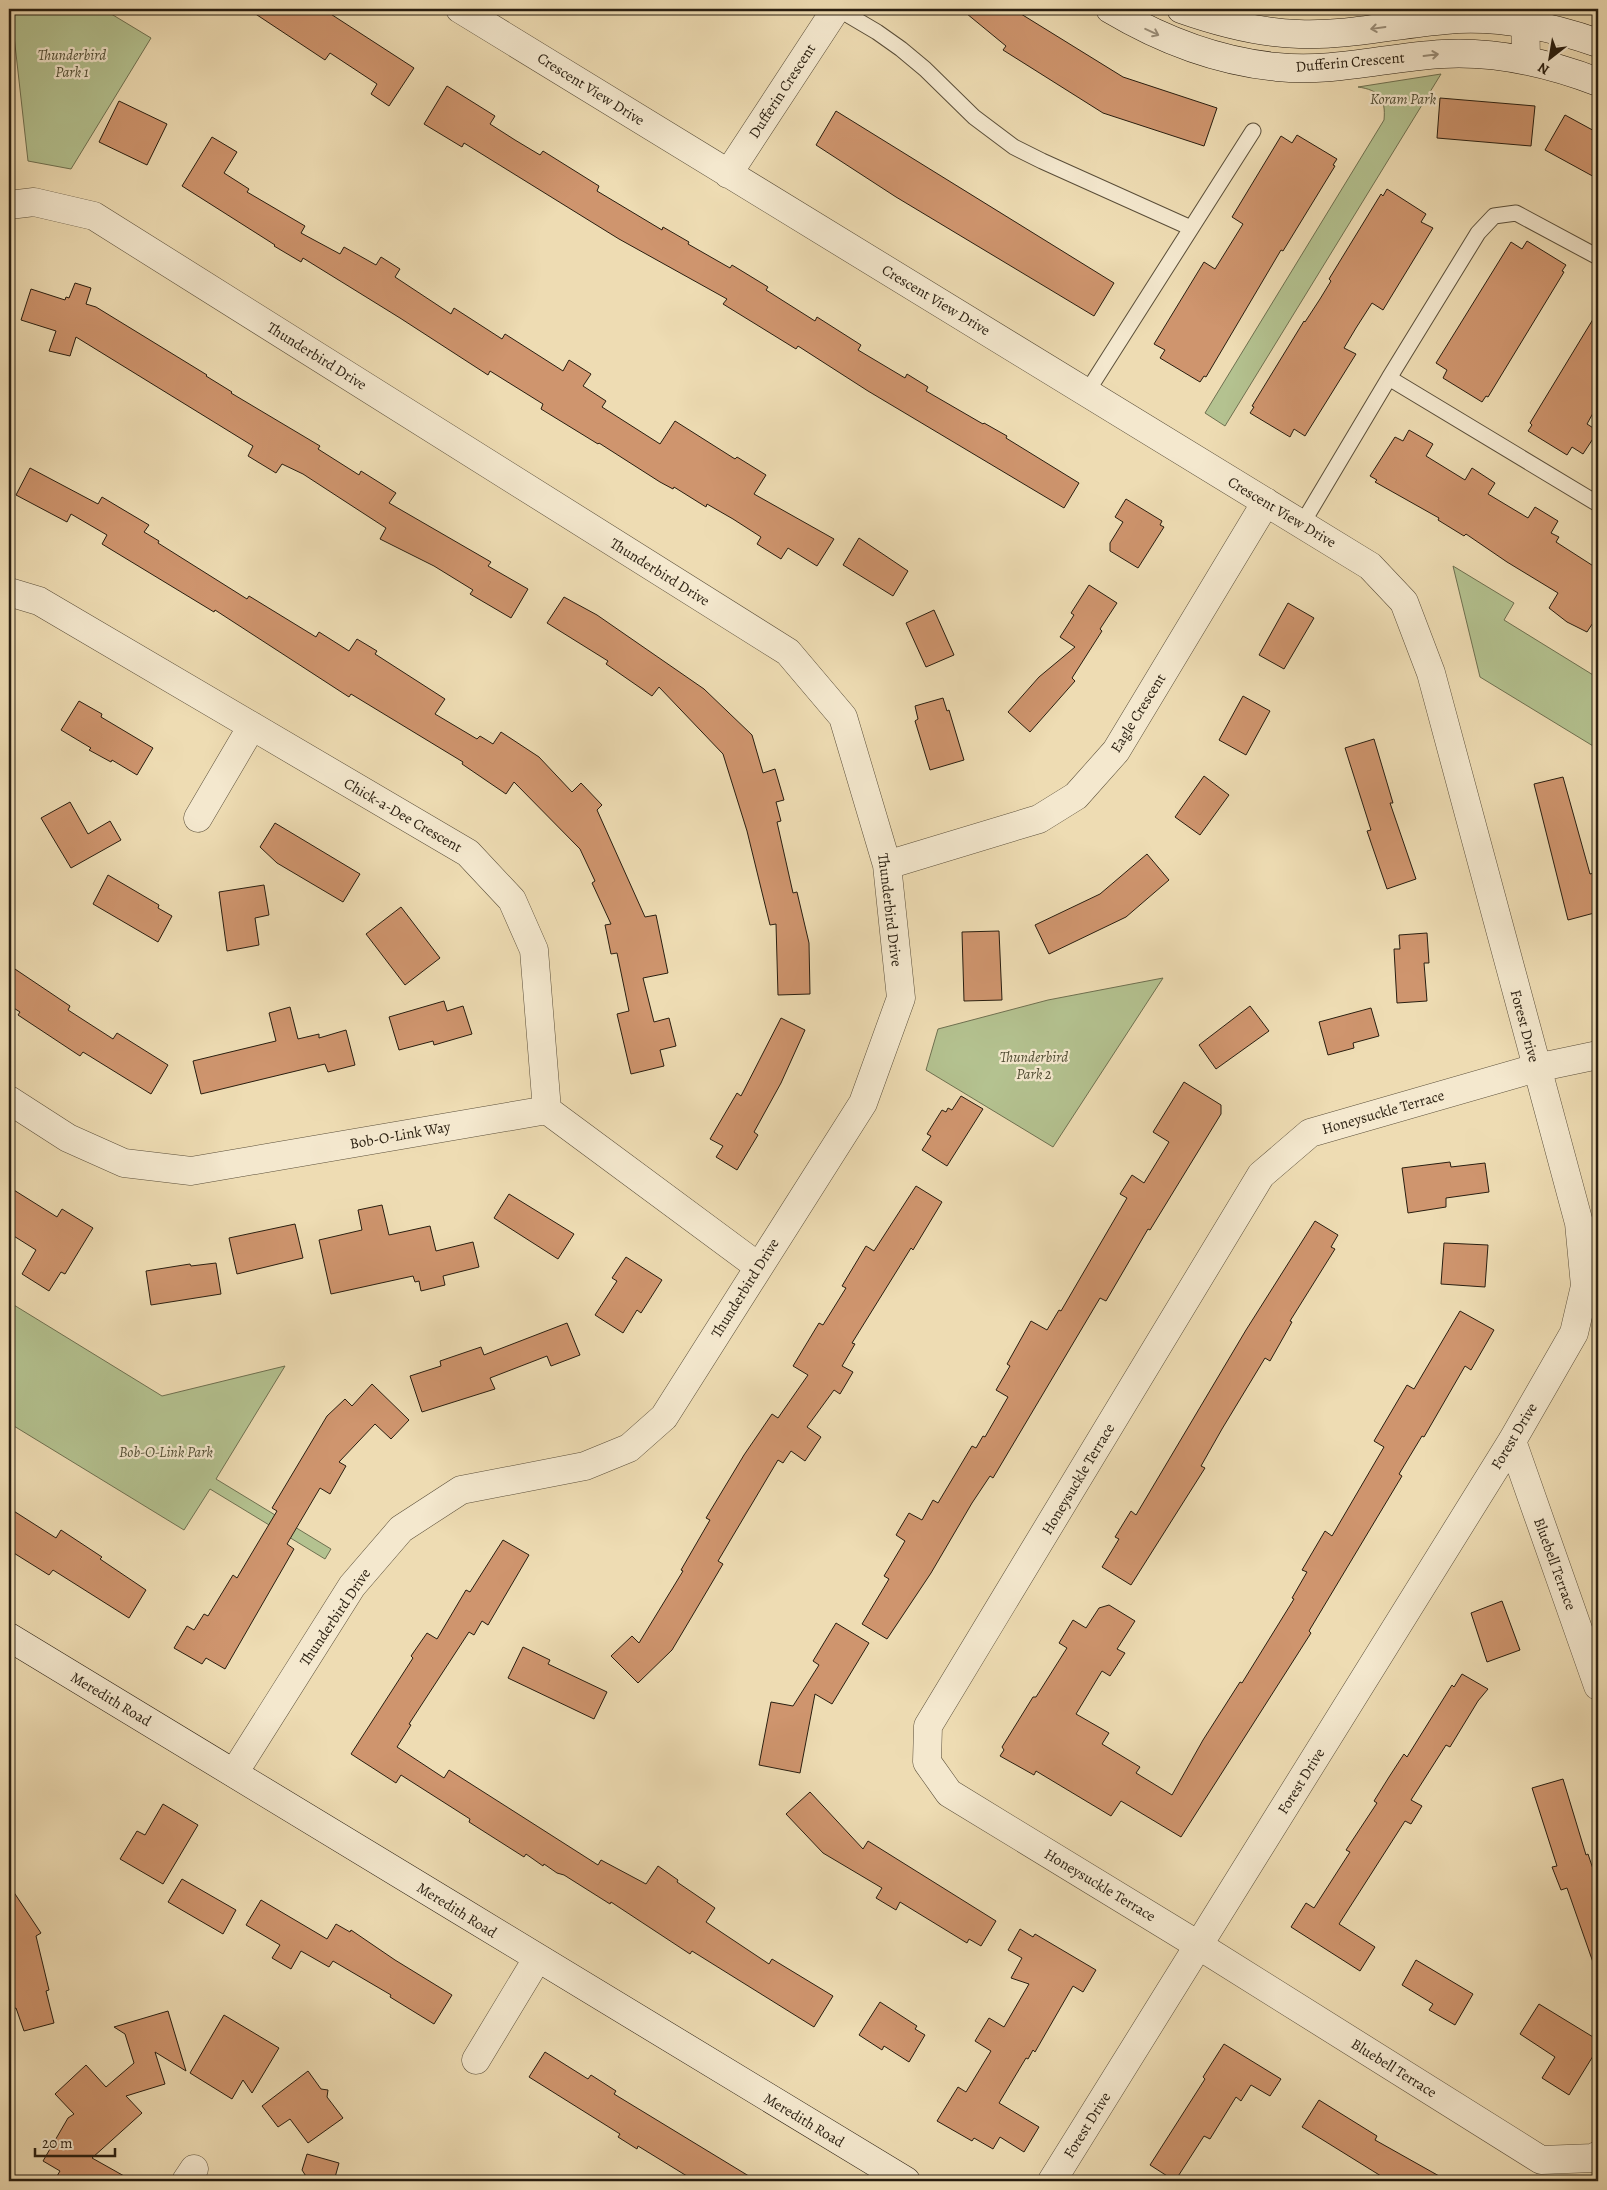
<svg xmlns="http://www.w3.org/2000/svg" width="1607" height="2190" font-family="Alegreya,serif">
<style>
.green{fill:#b4c290;stroke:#6e7050}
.building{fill:#cf956e;stroke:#291e10}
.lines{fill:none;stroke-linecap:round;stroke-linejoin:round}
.lane-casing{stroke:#5a4e39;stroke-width:17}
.street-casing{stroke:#5a4e39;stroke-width:29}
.secondary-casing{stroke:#291e10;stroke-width:29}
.lane{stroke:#f4e8ce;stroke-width:15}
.street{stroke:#f4e8ce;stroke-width:28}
.secondary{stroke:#f4e8ce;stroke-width:28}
.oneway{stroke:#998d78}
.labels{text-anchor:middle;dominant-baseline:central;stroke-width:4.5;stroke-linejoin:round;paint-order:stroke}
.park-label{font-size:15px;font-style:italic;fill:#534f36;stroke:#f4e8ce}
.street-label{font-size:15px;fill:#291e10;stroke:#f4e8ce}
</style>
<rect width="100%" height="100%" fill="#eedcb3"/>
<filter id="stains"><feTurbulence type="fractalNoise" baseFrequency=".004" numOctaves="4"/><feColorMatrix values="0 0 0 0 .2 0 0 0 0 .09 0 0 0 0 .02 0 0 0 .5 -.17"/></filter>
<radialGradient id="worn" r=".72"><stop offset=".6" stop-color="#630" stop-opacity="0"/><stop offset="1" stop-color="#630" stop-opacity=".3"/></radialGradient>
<path class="green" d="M11,9H103L151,38L71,169L28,161Z
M1441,74L1225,426L1205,413L1384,120C1386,98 1379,90 1358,87Z
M1453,566L1514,603L1504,620L1598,678V749L1480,677Z
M1163,978L1053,1147L926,1070L938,1029L1048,1000Z
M9,1302L162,1396L285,1366L216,1479L331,1549L325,1559L210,1489L184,1530L9,1423Z"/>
<path class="building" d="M248,9H323L414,68L389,106L371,94L377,84L330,53L325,60Z
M961,9H1013L1123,77L1217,108L1204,146L1103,113L1003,50L1006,46Z
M447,86L495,116L490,124L515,140L540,155L543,151L599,186L597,191L662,230L663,227L689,242L688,244L730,268L732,265L768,287L766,290L815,321L817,317L861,345L858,350L905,378L907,374L928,387L926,391L983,424L984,423L1007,436L1006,438L1066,475L1079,483L1064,508L868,391L798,346L796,349L723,304L727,299L619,239L464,143L462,147L424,124Z
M1440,98L1535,106L1531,146L1437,138Z
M119,101L167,124L147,165L99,142Z
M836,111L1114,283L1094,316L896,197L816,145Z
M1565,115L1598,133V179L1545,150Z
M1297,135L1337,159L1333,165L1335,166L1283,251L1281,250L1206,377L1204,376L1200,382L1160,358L1165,350L1154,344L1204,262L1215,269L1220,261L1243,224L1232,217L1281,136L1292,143Z
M212,137L237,152L224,173L249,189L247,192L305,226L301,233L340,254L344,247L376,265L381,257L400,269L395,277L451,314L454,308L502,339L505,334L563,371L569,360L591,374L583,386L606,401L602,407L660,444L675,421L735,459L737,457L766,475L754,494L834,539L817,566L788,548L781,559L757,544L761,537L733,519L707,504L706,507L674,487L673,489L660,482L599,443L598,444L541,409L543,404L490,371L488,375L400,318L303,258L301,262L274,246L275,245L182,186Z
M1387,189L1426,214L1421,222L1433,228L1383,310L1372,303L1356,328L1344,348L1356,354L1305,436L1294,429L1290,437L1250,413L1254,407L1252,406L1304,321L1305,322L1320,299L1331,281L1329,279L1381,194L1383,196Z
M1527,241L1566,265L1562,271L1564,272L1488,397L1486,396L1482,402L1443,378L1447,370L1436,363L1511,242L1522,249Z
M75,283L91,288L86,304L96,307L207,375L206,376L232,392L231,393L320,446L318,449L359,475L361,471L396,493L389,503L491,562L488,566L528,589L511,618L470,594L473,590L434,566L380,539L386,528L303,474L282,464L276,473L248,456L253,446L76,337L70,356L49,351L56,331L21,320L31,289L65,300L66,297L69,298Z
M1598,311V404L1587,424L1598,431L1583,454L1572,447L1567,455L1528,431L1532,425L1530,423Z
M1409,430L1433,444L1426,456L1465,480L1472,468L1495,483L1488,494L1528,518L1535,507L1558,521L1551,533L1559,537L1556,542L1598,569V615L1587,632L1567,622L1549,608L1558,593L1507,562L1466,534L1464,536L1438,520L1439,518L1375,482L1377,480L1370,476L1395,437L1403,441Z
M30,468L98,504L102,497L122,509L149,525L144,532L159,541L158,543L247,599L249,596L316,637L319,632L349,651L357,639L377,651L375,654L445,699L435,714L477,739L480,736L493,744L501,732L539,757L572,792L581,783L602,805L597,810L645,917L656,915L668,973L643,978L654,1022L669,1018L676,1046L660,1050L664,1066L631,1074L617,1014L629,1011L617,953L611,954L605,925L611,924L592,883L595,881L580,849L514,782L506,794L462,764L463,762L351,694L349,697L215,610L214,612L102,544L107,535L71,514L67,522L16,495Z
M1126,499L1162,521L1160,525L1164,527L1138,568L1110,551V543L1123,522L1115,517Z
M859,538L908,571L893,596L843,565Z
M1089,585L1117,603L1100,629L1102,631L1072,678L1075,681L1030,732L1008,712L1039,677L1075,647L1060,637L1074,615L1071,613Z
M564,597L597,615L704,689L752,735L763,773L775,769L784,800L776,802L781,821L777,822L793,893L797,892L809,943L810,994L778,995L776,924L770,925L747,831L723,754L659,687L652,696L606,664L608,661L547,623Z
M1288,603L1314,618L1284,669L1259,655Z
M934,610L954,655L926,667L906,623Z
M1243,696L1270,711L1246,755L1219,740Z
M943,698L947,711L949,710L964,760L930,770L915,721L918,719L915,706Z
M79,701L102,714L101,717L153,748L137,775L112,760L111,762L89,750L91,748L61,730Z
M1374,739L1393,803H1390L1416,879L1387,889L1367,831L1371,830L1345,748Z
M1204,776L1229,795L1200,835L1175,817Z
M1563,777L1590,874L1598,872V912L1568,920L1534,784Z
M70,802L88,834L110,821L121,840L71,868L41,818Z
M275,823L360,874L343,902L277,863L260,847Z
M1147,854L1169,880L1126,917L1049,954L1035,925L1100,894Z
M108,875L159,905L158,908L172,916L158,942L93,904Z
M264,885L269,915L255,918L259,945L227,951L219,892Z
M401,907L440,958L405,985L366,934Z
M999,931L1002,1000L964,1001L962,932Z
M1427,933L1429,963H1424L1427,1001L1397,1003L1394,949H1400L1399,935Z
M9,965L70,1006L68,1010L113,1039L117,1033L168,1065L151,1094L83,1052L80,1056L18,1015L20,1012L9,1005Z
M444,1001L447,1011L463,1006L472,1034L434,1045L433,1041L399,1050L389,1017Z
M1250,1006L1269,1031L1216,1069L1199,1045Z
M290,1007L298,1039L319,1034V1038L346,1030L355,1065L328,1072L325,1064L201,1094L193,1061L276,1041L269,1013Z
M1371,1008L1379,1036L1353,1043L1354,1048L1328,1055L1319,1022Z
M781,1018L805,1030L781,1083L754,1132L758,1135L737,1170L716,1157L723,1146L710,1139L737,1093L741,1096Z
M1184,1082L1221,1105V1114L1150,1230L1148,1229L1106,1301L1100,1298L993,1478L990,1476L972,1503L931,1573L887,1639L862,1624L889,1579L884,1576L905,1541L896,1535L909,1513L922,1520L933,1500L938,1503L972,1446L976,1448L983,1436L985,1437L1008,1397L996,1390L1010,1366L1007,1364L1031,1321L1047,1330L1059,1310L1061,1311L1127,1198L1120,1194L1132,1175L1144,1183L1169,1142L1153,1132Z
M961,1096L983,1109L947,1166L922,1150L931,1136L927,1134L942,1110L946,1112L948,1108L952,1110Z
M1450,1162L1451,1167L1485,1163L1489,1192L1446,1198V1207L1408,1213L1402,1168Z
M916,1186L942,1202L913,1250L911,1248L852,1343L855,1344L842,1366L853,1372L840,1394L834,1390L807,1427L821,1437L805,1461L791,1451L783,1463L778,1460L718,1561L723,1564L672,1650L638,1683L611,1656L632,1636L639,1643L683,1571L681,1570L710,1520L706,1518L744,1455L772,1414L778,1418L808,1375L793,1366L819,1323L823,1325L846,1288L842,1286L866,1246L874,1251Z
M9,1187L57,1217L62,1209L93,1228L65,1274L61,1272L49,1291L22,1274L36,1250L9,1233Z
M509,1194L574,1234L558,1259L494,1218Z
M382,1205L389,1235L430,1226L436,1251L473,1242L479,1267L443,1276L445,1285L421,1291L419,1281L415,1282L413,1276L331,1294L319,1240L362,1230L358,1210Z
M1315,1221L1338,1235L1331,1247L1335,1249L1290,1321L1292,1322L1270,1361L1265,1358L1222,1429L1201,1466L1205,1468L1131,1585L1102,1567L1119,1539L1115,1537L1131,1511L1136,1515L1246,1330Z
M295,1224L303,1258L237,1274L229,1238Z
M1444,1243L1488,1245L1485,1287L1441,1284Z
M626,1257L662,1280L641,1313L637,1310L623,1333L595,1315L617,1281L612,1278Z
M216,1263L221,1294L151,1305L146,1271L190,1264L191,1266Z
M1460,1311L1494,1330L1471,1370L1465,1366L1424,1437L1422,1436L1399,1474L1402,1476L1309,1631L1311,1633L1181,1837L1121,1801L1111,1816L1036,1771L1034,1775L1000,1756L1004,1750L1002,1747L1033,1697H1036L1067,1648L1059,1643L1073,1620L1086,1628L1099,1608L1109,1605L1135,1621L1117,1649L1125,1653L1110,1676L1102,1671L1076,1714L1109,1733L1102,1744L1140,1767L1136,1773L1172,1795L1203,1740L1240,1682L1242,1683L1294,1599L1292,1598L1307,1572L1302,1570L1325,1531L1332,1536L1384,1447L1374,1441L1407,1385L1414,1389Z
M567,1323L580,1355L551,1366L547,1356L490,1378L495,1389L422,1412L410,1376L441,1366L440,1361L481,1347L484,1355Z
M372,1384L409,1420L391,1439L375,1424L339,1462L346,1466L330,1494L320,1488L287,1544L294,1549L225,1669L206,1658L202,1664L174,1648L187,1626L194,1630L204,1614L208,1616L233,1575L237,1578L277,1511L272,1508L327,1416L345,1399L352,1406Z
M9,1508L56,1538L61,1530L102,1557L100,1559L146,1590L129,1618L53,1570L49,1575L9,1550Z
M503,1540L529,1555L488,1625L482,1621L474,1635L469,1632L409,1724L411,1725L397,1747L444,1778L449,1770L598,1865L601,1860L646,1884L658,1866L678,1880L677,1882L715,1908L706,1922L769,1964L772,1959L833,1996L814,2027L692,1951L690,1954L611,1902L610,1904L564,1875L557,1873L544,1864L543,1866L526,1854L524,1857L469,1822L470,1819L401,1775L396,1783L351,1754L413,1658L411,1656L427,1633L437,1639L466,1590L470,1592Z
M1502,1601L1520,1650L1487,1662L1471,1613Z
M836,1623L869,1643L832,1704L815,1694L800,1773L759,1765L771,1702L793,1706L819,1665L813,1661Z
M523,1647L550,1660L548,1664L607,1692L594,1719L508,1678Z
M1462,1674L1488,1689L1478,1701L1450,1747L1446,1745L1411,1800L1422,1806L1411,1824L1405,1821L1339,1924L1375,1947L1360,1971L1291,1927L1306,1903L1314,1908L1350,1852L1346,1850L1377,1803L1374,1801L1389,1777L1404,1754L1407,1757L1452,1685L1454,1687Z
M1563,1779L1586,1855L1588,1854L1598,1884V1968H1595L1567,1888L1561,1890L1552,1867L1557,1866L1532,1788Z
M810,1792L863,1849L868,1841L996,1921L981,1946L969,1939L967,1943L900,1902L896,1910L876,1898L882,1888L823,1853L786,1814Z
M163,1804L198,1825L163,1884L120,1859L137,1831L145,1835Z
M182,1879L236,1910L223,1934L168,1902Z
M9,1885L41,1933L36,1936L49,1990L46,1991L54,2023L24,2031L16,2008L9,2010Z
M261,1900L327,1939L336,1924L350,1932L351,1930L395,1960L452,1995L434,2024L390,1997L391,1995L333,1961L329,1967L301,1951L291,1969L272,1958L280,1945L246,1925Z
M1020,1929L1033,1937L1035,1934L1096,1970L1083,1992L1073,1986L1035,2052L1033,2050L1028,2059L1026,2058L999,2103L1039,2127L1024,2152L1000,2137L993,2149L974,2138L972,2141L937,2121L958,2087L966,2092L991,2051L975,2041L989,2018L1004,2027L1029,1984L1011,1978L1022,1958L1008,1950Z
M1416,1960L1473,1994L1455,2025L1429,2010L1433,2004L1402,1985Z
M880,2002L917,2026L915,2029L925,2035L909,2062L884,2046L882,2050L859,2035Z
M1539,2004L1598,2040V2048L1569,2095L1542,2078L1555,2057L1520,2034Z
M168,2011L186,2071L155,2052L165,2084L126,2096L142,2113L92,2158L133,2181H54L60,2171L43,2161L68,2118L74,2114L55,2094L86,2065L106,2087L134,2063L125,2034L114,2027Z
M224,2015L279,2048L252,2093L243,2080L232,2099L190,2073Z
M1224,2044L1281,2079L1270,2096L1251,2085L1241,2101L1236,2097L1210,2139L1204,2136L1175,2181L1150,2165L1205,2079L1203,2077Z
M545,2052L588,2079L591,2075L616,2091L614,2094L757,2181H695L638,2146L637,2149L618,2137L620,2134L529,2077Z
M308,2071L321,2089L328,2090L327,2097L343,2118L308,2143L290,2119L278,2127L262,2106Z
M1319,2100L1377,2136L1375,2140L1448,2181H1389L1302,2127Z
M307,2154L339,2163L334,2181H309L302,2170Z"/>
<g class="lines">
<defs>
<path id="lane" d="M838,9L877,32L901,49L925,69L974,117L1014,147L1042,161L1191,228
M1598,257L1516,213L1494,216L1478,233L1389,378L1598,504
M1087,392L1253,131
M1302,524L1389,378"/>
<path id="street" d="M460,9L1370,566L1404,602L1431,673L1579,1223L1585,1286L1574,1333L1512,1441L1052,2181
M1525,9L1526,59
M728,174L836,9
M9,205L34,202L94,216L788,652L843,717L887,865L901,998L863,1103L664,1417L629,1448L585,1466L461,1490L401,1529L352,1586L234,1773
M9,592L39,601L468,853L512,900L534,950L547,1110
M198,818L252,726
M887,865L1039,819L1076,796L1116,751L1266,502
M1598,1055L1536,1068L1310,1133L1261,1175L928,1726L927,1762L949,1793L1198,1945L1541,2160L1594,2158L1598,2155
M9,1100L68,1138L124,1163L191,1171L547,1110L759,1267
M1512,1441L1598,1686
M476,2060L537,1959
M186,2181L194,2169"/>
<path id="secondary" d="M1110,9C1162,40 1216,61 1277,67C1333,73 1387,57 1443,54C1497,51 1548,63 1598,82
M1181,9C1218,22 1258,33 1299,34C1348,36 1397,24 1446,20C1498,15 1549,26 1598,43
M9,1637C309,1817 606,2001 906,2181"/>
</defs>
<use href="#lane" class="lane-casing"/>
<use href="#street" class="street-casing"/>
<use href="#secondary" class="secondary-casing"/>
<use href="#lane" class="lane"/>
<use href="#street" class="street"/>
<use href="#secondary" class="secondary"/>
</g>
<defs><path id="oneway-shaft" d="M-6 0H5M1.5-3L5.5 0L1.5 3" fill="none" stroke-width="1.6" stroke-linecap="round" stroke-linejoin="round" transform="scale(1.25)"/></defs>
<g class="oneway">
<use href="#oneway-shaft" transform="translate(1378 28) rotate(172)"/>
<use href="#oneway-shaft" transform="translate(1152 32) rotate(25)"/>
<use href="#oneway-shaft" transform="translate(1431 55) rotate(-7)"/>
</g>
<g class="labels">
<g class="park-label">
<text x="72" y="55">Thunderbird<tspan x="72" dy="17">Park 1</tspan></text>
<text x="1403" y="99">Koram Park</text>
<text x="1034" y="1057">Thunderbird<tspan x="1034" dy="17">Park 2</tspan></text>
<text x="166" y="1452">Bob-O-Link Park</text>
</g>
<g class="street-label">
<text transform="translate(1350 62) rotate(-5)">Dufferin Crescent</text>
<text transform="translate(591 89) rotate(32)">Crescent View Drive</text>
<text transform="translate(782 91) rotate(-57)">Dufferin Crescent</text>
<text transform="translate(936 300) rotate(31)">Crescent View Drive</text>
<text transform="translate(317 356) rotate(32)">Thunderbird Drive</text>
<text transform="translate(1282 512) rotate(31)">Crescent View Drive</text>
<text transform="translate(660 572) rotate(32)">Thunderbird Drive</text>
<text transform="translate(1138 713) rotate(-58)">Eagle Crescent</text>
<text transform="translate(403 815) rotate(30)">Chick-a-Dee Crescent</text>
<text transform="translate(890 910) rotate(83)">Thunderbird Drive</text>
<text transform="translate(1525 1026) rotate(75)">Forest Drive</text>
<text transform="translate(1383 1112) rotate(-16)">Honeysuckle Terrace</text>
<text transform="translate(400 1135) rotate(-10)">Bob-O-Link Way</text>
<text transform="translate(745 1288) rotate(-58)">Thunderbird Drive</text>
<text transform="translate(1514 1436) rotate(-59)">Forest Drive</text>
<text transform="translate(1078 1479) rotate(-59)">Honeysuckle Terrace</text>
<text transform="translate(1555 1564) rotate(70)">Bluebell Terrace</text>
<text transform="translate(335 1617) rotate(-56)">Thunderbird Drive</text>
<text transform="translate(111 1699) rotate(31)">Meredith Road</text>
<text transform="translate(1301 1781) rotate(-58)">Forest Drive</text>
<text transform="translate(1100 1885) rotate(31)">Honeysuckle Terrace</text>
<text transform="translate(457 1910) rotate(32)">Meredith Road</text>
<text transform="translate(1394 2068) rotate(32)">Bluebell Terrace</text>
<text transform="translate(804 2120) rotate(31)">Meredith Road</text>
<text transform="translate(1087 2125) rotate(-58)">Forest Drive</text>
</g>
</g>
<rect width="1607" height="2190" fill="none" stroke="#eedcb3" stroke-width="30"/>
<rect x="10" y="10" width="1587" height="2170" fill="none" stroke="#291e10" stroke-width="2.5"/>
<rect x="15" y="15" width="1577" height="2160" fill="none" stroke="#291e10"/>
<g transform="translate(1550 58) rotate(211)" stroke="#f4e8ce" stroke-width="4" paint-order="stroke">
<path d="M0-4L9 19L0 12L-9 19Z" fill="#291e10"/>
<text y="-8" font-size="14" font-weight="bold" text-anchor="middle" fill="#291e10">N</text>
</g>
<path d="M35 2148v8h80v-8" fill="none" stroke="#291e10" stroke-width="2.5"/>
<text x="42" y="2148" font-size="15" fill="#291e10" stroke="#f4e8ce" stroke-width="4" paint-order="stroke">20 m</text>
<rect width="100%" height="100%" filter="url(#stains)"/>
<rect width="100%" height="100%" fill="url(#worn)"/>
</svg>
